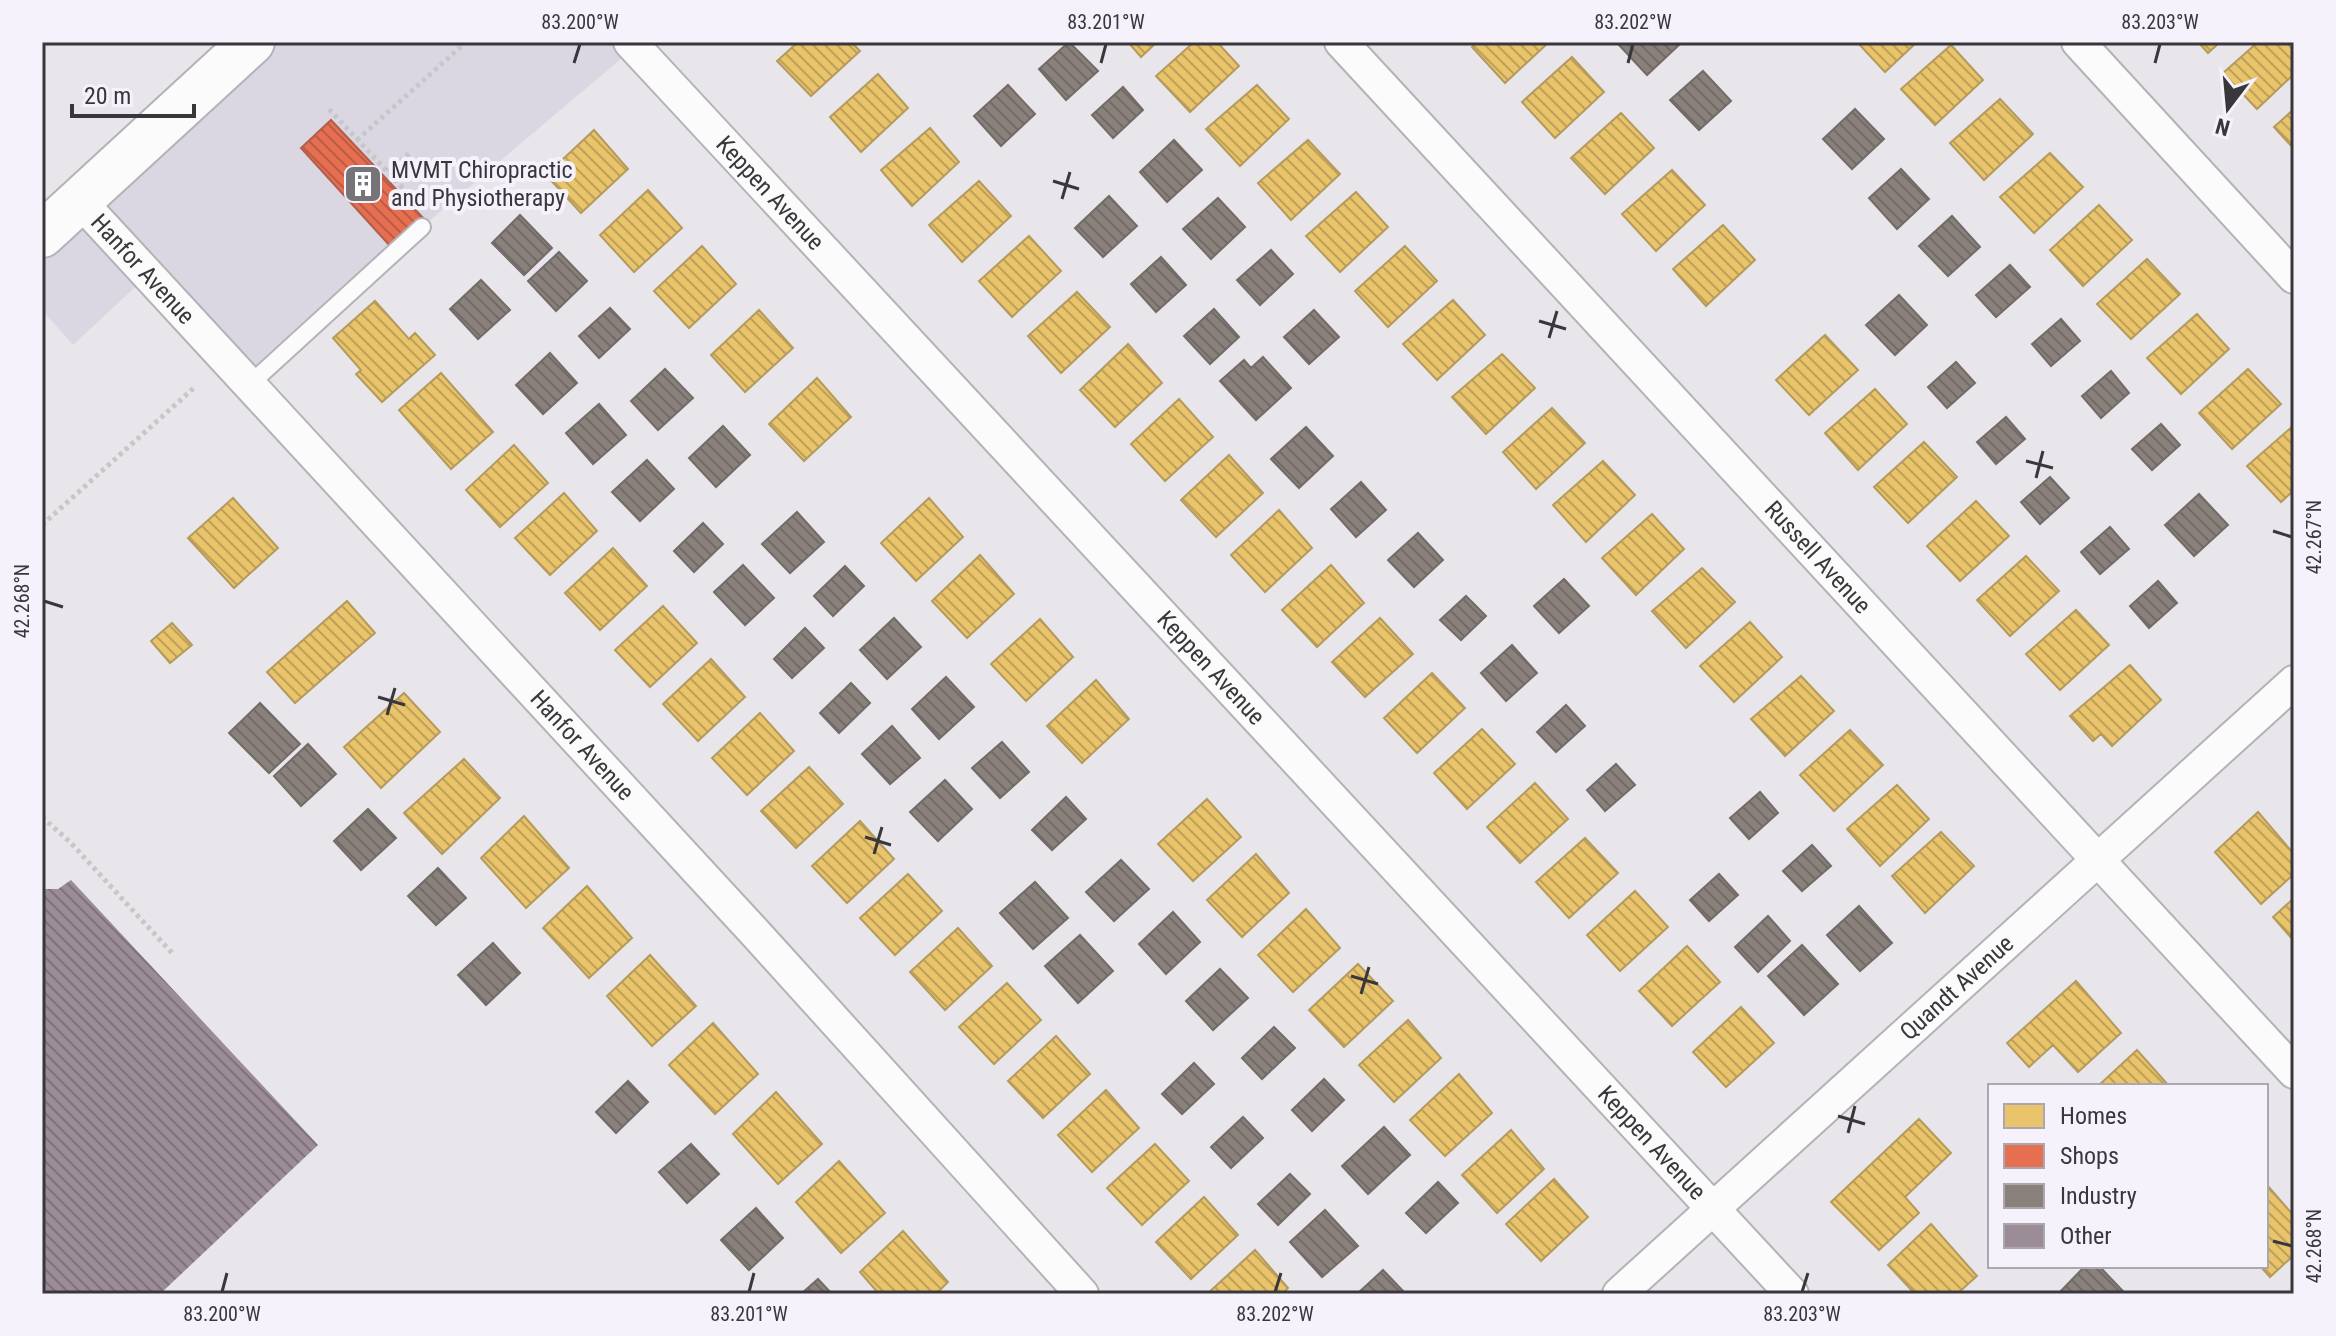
<svg xmlns="http://www.w3.org/2000/svg" width="2336" height="1336" font-family="'Roboto Condensed',sans-serif">
<style>
.built{fill:#dbd7e2}
.homes{fill:url(#homes-back-hatch);stroke:#b49a5c;stroke-width:2}
.shops{fill:url(#shops-back-hatch);stroke:#b35e4a;stroke-width:2}
.industry{fill:url(#industry-back-hatch);stroke:#726b68;stroke-width:2}
.building{fill:url(#building-back-hatch)}
.lines{fill:none;stroke-linecap:round;stroke-linejoin:round}
.lane-casing{stroke:#b4b2b6;stroke-width:20}
.street-casing{stroke:#b4b2b6;stroke-width:36}
.secondary-casing{stroke:#b4b2b6;stroke-width:48}
.path{stroke:#c8c7c8;stroke-width:5;stroke-dasharray:4 4;stroke-linecap:butt}
.lane{stroke:#fcfbfc;stroke-width:16}
.street{stroke:#fcfbfc;stroke-width:32}
.secondary{stroke:#fcfbfc;stroke-width:44}
.ticks{fill:none;stroke:#39373b;stroke-width:3}
.labels{text-anchor:middle;dominant-baseline:central;stroke-width:8;stroke-linejoin:round;paint-order:stroke}
.poi-label{font-size:24px;fill:#39373b;stroke:#f5f2fb;text-anchor:start}
.street-label{font-size:24px;fill:#39373b;stroke:#f5f2fb}
.neatline{fill:none;stroke:#39373b;stroke-width:3}
.ticks-label{font-size:20px;text-anchor:middle;fill:#39373b}
</style>
<defs>
<pattern id="homes-back-hatch" width="6" height="6" patternUnits="userSpaceOnUse" patternTransform="scale(2)"><rect width="6" height="6" fill="#e9c46a"/><path d="M-1 5l2 2M0 0l6 6M5-1l2 2" fill="none" stroke="#bea058"/></pattern>
<pattern id="shops-back-hatch" width="6" height="6" patternUnits="userSpaceOnUse" patternTransform="scale(2)"><rect width="6" height="6" fill="#e76f51"/><path d="M-1 5l2 2M0 0l6 6M5-1l2 2" fill="none" stroke="#bc5c44"/></pattern>
<pattern id="industry-back-hatch" width="6" height="6" patternUnits="userSpaceOnUse" patternTransform="scale(2)"><rect width="6" height="6" fill="#8a817c"/><path d="M-1 5l2 2M0 0l6 6M5-1l2 2" fill="none" stroke="#726a67"/></pattern>
<pattern id="building-back-hatch" width="6" height="6" patternUnits="userSpaceOnUse" patternTransform="scale(2)"><rect width="6" height="6" fill="#9b8c95"/><path d="M-1 5l2 2M0 0l6 6M5-1l2 2" fill="none" stroke="#7f737b"/></pattern>
</defs>
<rect width="100%" height="100%" fill="#e8e6eb"/>
<path class="built" d="M252,42H641L422,227L249,385L148,275L73,345L42,310V235Z"/>
<path class="homes" d="M798,42H851L860,51L811,96L777,61Z
M1128,42H1157L1141,57Z
M1194,42H1217L1239,66L1190,112L1156,76Z
M1477,42H1549L1505,83L1472,47Z
M1857,42H1917L1885,72Z
M2198,42H2220L2208,53Z
M2258,42H2286L2294,51V74L2257,109L2223,73Z
M1951,45L1983,80L1935,125L1901,89Z
M1572,57L1604,92L1555,138L1522,102Z
M878,74L908,108L861,152L830,117Z
M1257,85L1289,119L1240,166L1206,129Z
M2000,99L2033,134L1984,180L1950,143Z
M2294,109V149L2274,127Z
M1621,113L1654,148L1605,194L1571,158Z
M930,128L959,162L912,206L881,170Z
M594,130L628,169L581,213L546,175Z
M1308,140L1340,174L1291,220L1258,183Z
M2050,153L2083,187L2034,233L2000,197Z
M1672,170L1705,205L1656,251L1622,214Z
M979,181L1011,216L962,262L929,225Z
M648,190L682,228L634,272L600,235Z
M1356,192L1388,227L1340,272L1306,236Z
M2099,205L2132,240L2083,286L2050,250Z
M1723,225L1755,260L1706,306L1673,269Z
M1029,236L1061,271L1012,317L979,281Z
M702,246L736,284L689,328L654,291Z
M1405,246L1437,281L1388,327L1355,291Z
M2147,259L2180,294L2131,339L2097,304Z
M1077,292L1110,327L1061,373L1028,336Z
M1453,300L1485,335L1437,380L1403,344Z
M375,301L409,339L415,333L435,355L382,402L356,374L361,370L333,338Z
M759,310L793,348L745,392L711,355Z
M2197,314L2229,349L2181,394L2147,358Z
M1825,335L1858,370L1809,415L1776,380Z
M1128,344L1162,383L1115,427L1080,390Z
M1502,354L1535,388L1486,434L1452,397Z
M2248,369L2281,404L2232,449L2199,413Z
M441,373L493,432L451,469L399,410Z
M817,378L851,417L804,461L769,424Z
M1875,389L1907,424L1858,470L1825,433Z
M1179,399L1213,437L1165,481L1131,444Z
M1552,408L1585,443L1536,489L1503,452Z
M2294,425V490L2281,502L2247,466Z
M1924,442L1957,477L1908,523L1874,487Z
M514,445L548,483L500,527L466,490Z
M1229,455L1263,493L1216,537L1181,500Z
M1603,461L1635,495L1586,542L1553,505Z
M564,493L597,531L550,575L515,538Z
M233,498L278,548L234,588L188,538Z
M929,498L963,537L916,581L881,543Z
M1976,501L2009,536L1960,581L1927,546Z
M1279,510L1312,548L1265,592L1231,555Z
M1652,514L1684,549L1636,595L1602,558Z
M613,548L647,586L600,630L565,593Z
M980,555L1014,594L967,638L932,601Z
M2026,556L2059,591L2010,636L1977,600Z
M1331,565L1364,603L1317,647L1282,610Z
M1702,568L1735,602L1686,648L1652,611Z
M347,601L375,633L295,703L267,672Z
M663,606L697,643L650,687L615,650Z
M2076,610L2109,645L2060,690L2026,654Z
M1380,618L1413,654L1365,697L1332,662Z
M1040,619L1073,657L1026,701L991,664Z
M1750,622L1782,657L1734,702L1700,666Z
M172,623L192,645L170,663L151,641Z
M711,659L745,697L698,741L663,704Z
M2130,665L2161,700L2112,746L2101,734L2093,741L2070,716Z
M1432,673L1465,708L1417,753L1384,718Z
M1801,676L1834,711L1785,756L1751,719Z
M1096,680L1129,719L1082,763L1047,726Z
M404,693L440,732L381,788L344,747Z
M760,713L794,751L747,795L712,758Z
M1482,729L1515,764L1467,809L1434,773Z
M1850,730L1883,765L1834,811L1800,775Z
M464,759L500,798L442,854L404,813Z
M809,767L843,804L796,848L761,811Z
M1535,783L1568,819L1520,863L1487,827Z
M1897,785L1929,819L1880,866L1847,829Z
M1207,799L1241,837L1193,881L1158,844Z
M2258,812L2294,854V874L2261,904L2215,852Z
M524,816L569,868L526,908L481,858Z
M860,821L894,859L847,903L812,866Z
M1941,832L1974,866L1925,913L1892,876Z
M1585,838L1618,873L1569,918L1536,882Z
M1256,854L1289,893L1242,937L1207,900Z
M908,874L942,911L895,955L860,918Z
M587,886L632,938L589,978L543,928Z
M1635,891L1668,927L1620,971L1587,935Z
M2294,898V941L2273,917Z
M1306,909L1340,948L1293,992L1258,955Z
M958,928L992,966L945,1010L910,972Z
M1687,946L1720,982L1672,1026L1639,991Z
M650,955L696,1006L652,1046L607,996Z
M1358,964L1393,1001L1344,1047L1309,1010Z
M2076,981L2121,1033L2078,1072L2053,1045L2029,1067L2007,1043Z
M1007,983L1041,1020L994,1064L959,1027Z
M1741,1007L1774,1043L1726,1087L1693,1052Z
M1408,1020L1441,1058L1394,1102L1359,1065Z
M713,1023L758,1074L715,1114L669,1065Z
M1056,1036L1090,1074L1043,1118L1008,1081Z
M2137,1050L2169,1086H2098Z
M1459,1074L1492,1113L1445,1156L1410,1120Z
M1106,1090L1139,1128L1092,1172L1058,1135Z
M776,1092L822,1144L778,1184L733,1134Z
M1919,1119L1951,1153L1905,1197L1919,1213L1879,1250L1831,1202Z
M1511,1130L1544,1169L1497,1213L1462,1175Z
M1155,1144L1189,1181L1142,1225L1107,1188Z
M839,1161L885,1213L841,1253L796,1202Z
M1554,1179L1588,1217L1541,1261L1506,1224Z
M2267,1185L2294,1216V1255L2270,1277L2260,1266H2266Z
M1204,1197L1238,1235L1191,1279L1156,1242Z
M1931,1224L1977,1276L1957,1294H1915L1888,1265Z
M903,1231L948,1282L936,1294H879L860,1272Z
M1255,1250L1288,1288L1282,1294H1207Z"/>
<path class="shops" d="M331,120L425,220L392,248L301,148Z"/>
<path class="industry" d="M1069,42L1098,71L1066,100L1039,69Z
M1621,42H1676L1679,45L1647,75L1618,44Z
M1703,71L1731,101L1699,130L1670,100Z
M1008,85L1035,114L1001,146L974,116Z
M1123,87L1143,110L1113,138L1092,115Z
M1855,109L1884,139L1852,169L1823,139Z
M1174,140L1202,170L1167,202L1140,172Z
M1901,169L1929,199L1897,229L1869,198Z
M1109,196L1137,226L1103,257L1075,228Z
M1218,198L1245,227L1211,259L1183,229Z
M520,215L552,248L524,275L492,243Z
M1952,216L1980,247L1948,276L1919,246Z
M1271,250L1293,274L1260,305L1237,280Z
M559,252L587,281L556,311L528,281Z
M1161,257L1186,285L1156,312L1131,284Z
M2010,265L2030,287L1996,317L1976,295Z
M481,280L510,310L478,339L450,309Z
M1899,295L1927,325L1895,355L1866,325Z
M610,308L630,329L599,358L579,336Z
M1214,309L1239,337L1210,364L1184,336Z
M1314,310L1339,337L1309,364L1284,337Z
M2061,319L2080,341L2051,366L2032,344Z
M550,353L577,383L543,414L516,385Z
M1263,357L1291,388L1256,420L1220,381L1244,360L1251,368Z
M1956,362L1975,383L1947,408L1928,387Z
M665,369L693,398L658,430L631,401Z
M2111,371L2129,393L2101,418L2082,396Z
M599,404L626,435L593,464L566,433Z
M2006,417L2025,439L1996,464L1977,442Z
M2161,424L2180,445L2152,470L2132,449Z
M723,426L750,455L716,487L689,458Z
M1306,427L1333,456L1299,488L1271,459Z
M647,460L674,489L640,521L612,492Z
M2050,477L2069,498L2040,524L2021,502Z
M1361,482L1386,510L1356,537L1331,509Z
M2199,494L2228,525L2194,556L2165,525Z
M797,512L824,542L790,573L762,544Z
M703,523L723,544L694,572L674,551Z
M2110,527L2129,549L2100,574L2081,552Z
M1418,533L1443,560L1414,587L1388,560Z
M743,565L774,598L745,625L714,592Z
M845,566L864,586L833,616L814,596Z
M1564,579L1589,606L1559,633L1534,606Z
M2158,581L2177,603L2149,628L2130,606Z
M1466,596L1486,616L1461,640L1440,620Z
M894,618L921,647L887,679L860,650Z
M805,628L824,648L792,678L774,659Z
M1512,645L1537,673L1506,701L1481,673Z
M946,677L974,707L939,739L912,709Z
M851,683L870,703L839,733L820,713Z
M260,703L300,744L269,773L229,733Z
M1566,705L1585,726L1556,752L1537,732Z
M892,726L920,758L890,784L862,754Z
M1002,742L1029,772L1000,798L972,768Z
M308,744L336,774L301,806L274,776Z
M1616,764L1635,785L1605,811L1587,790Z
M945,780L972,809L938,841L910,812Z
M1760,792L1778,813L1749,839L1730,818Z
M1066,797L1086,819L1052,850L1032,830Z
M368,809L396,838L361,870L334,841Z
M1812,845L1831,866L1802,891L1783,871Z
M1121,860L1149,889L1114,921L1086,892Z
M438,868L466,898L436,925L408,896Z
M1719,874L1738,895L1709,921L1690,900Z
M1035,882L1068,918L1033,949L1000,913Z
M1859,906L1892,943L1860,971L1827,935Z
M1173,912L1200,942L1166,974L1139,944Z
M1768,916L1790,941L1758,972L1735,947Z
M1080,935L1113,971L1078,1003L1045,966Z
M493,943L520,973L486,1005L458,975Z
M1802,945L1838,984L1804,1015L1768,976Z
M1220,969L1248,998L1213,1030L1186,1001Z
M1274,1027L1295,1048L1262,1079L1242,1058Z
M1194,1063L1214,1084L1182,1114L1162,1094Z
M1324,1079L1344,1100L1312,1131L1292,1110Z
M628,1081L648,1102L616,1133L596,1112Z
M1243,1117L1263,1138L1231,1168L1211,1147Z
M1384,1127L1410,1155L1368,1194L1342,1166Z
M691,1144L719,1174L687,1203L659,1172Z
M1290,1174L1310,1194L1278,1225L1258,1204Z
M1438,1182L1458,1203L1426,1233L1406,1213Z
M756,1208L783,1238L749,1270L721,1240Z
M1325,1210L1358,1246L1322,1277L1290,1242Z
M2085,1266H2099L2123,1291L2058,1294Z
M1383,1270L1406,1294H1357Z
M818,1279L832,1294H801Z"/>
<path class="building" d="M71,880L318,1145L160,1294H42V889H58Z"/>
<g class="lines">
<defs>
<path id="lane" d="M249,385L422,227"/>
<g id="street">
<path id="s1" d="M630,42L1792,1294"/>
<path id="s2" d="M1341,42L2294,1072"/>
<path d="M2078,42L2294,277"/>
<path id="s3" d="M79,200L758,936L1082,1294"/>
<path id="s4" d="M1619,1294L2294,682"/>
</g>
<path id="secondary" d="M42,235L252,42"/>
</defs>
<use href="#lane" class="lane-casing"/>
<use href="#street" class="street-casing"/>
<use href="#secondary" class="secondary-casing"/>
<path class="path" d="M329,109L413,199
M357,140L466,42
M388,172L412,151
M42,525L196,386
M42,817L70,842L172,953"/>
<use href="#lane" class="lane"/>
<use href="#street" class="street"/>
<use href="#secondary" class="secondary"/>
</g>
<path class="ticks" d="M574,63L580,44M1101,63L1106,44M1628,63L1633,44M2155,63L2160,44M1053,181L1079,189M1062,199L1070,172M1539,321L1566,329M1549,338L1557,311M2026,461L2053,468M2036,478L2043,451M2273,531L2292,537M44,601L63,607M378,697L405,705M387,715L395,688M865,837L891,845M874,854L882,827M1351,976L1378,984M1361,994L1369,967M1838,1116L1865,1124M1848,1133L1855,1106M2273,1241L2292,1246M222,1292L227,1273M749,1292L754,1273M1275,1292L1281,1273M1802,1292L1808,1273"/>
<defs>
<symbol id="building-square" viewBox="-11 -11 22 22"><rect x="-9" y="-9" width="18" height="18" rx="4" fill="#767479" stroke="#f5f2fb"/><path d="M-4-6H4V6H1V3H-1V6H-4ZM-2.5-4.3h1.7v1.8h-1.7ZM.8-4.3h1.7v1.8H.8ZM-2.5-1h1.7V.8h-1.7ZM.8-1h1.7V.8H.8Z" fill="#fff"/></symbol>
</defs>
<g fill-rule="evenodd">
<use href="#building-square" x="341" y="162" width="44" height="44"/>
</g>
<g class="labels">
<g class="poi-label">
<text x="391" y="170">MVMT Chiropractic<tspan x="391" dy="28">and Physiotherapy</tspan></text>
</g>
<g class="street-label">
<text stroke="none"><textPath href="#s1" startOffset="206">Keppen Avenue</textPath></text>
<text stroke="none"><textPath href="#s3" startOffset="94">Hanfor Avenue</textPath></text>
<text stroke="none"><textPath href="#s2" startOffset="702">Russell Avenue</textPath></text>
<text stroke="none"><textPath href="#s1" startOffset="854">Keppen Avenue</textPath></text>
<text stroke="none"><textPath href="#s3" startOffset="742">Hanfor Avenue</textPath></text>
<text stroke="none"><textPath href="#s4" startOffset="456">Quandt Avenue</textPath></text>
<text stroke="none"><textPath href="#s1" startOffset="1502">Keppen Avenue</textPath></text>
</g>
</g>
<rect width="2336" height="1336" fill="none" stroke="#f5f2fb" stroke-width="88"/>
<rect x="1988" y="1084" width="280" height="184" fill="#f5f2fb" stroke="#aaa7ae" stroke-width="2"/>
<rect x="2004" y="1104" width="40" height="24" fill="#e9c46a" stroke="#aaa7ae" stroke-width="2"/>
<text x="2060" y="1124" font-size="24" fill="#39373b">Homes</text>
<rect x="2004" y="1144" width="40" height="24" fill="#e76f51" stroke="#aaa7ae" stroke-width="2"/>
<text x="2060" y="1164" font-size="24" fill="#39373b">Shops</text>
<rect x="2004" y="1184" width="40" height="24" fill="#8a817c" stroke="#aaa7ae" stroke-width="2"/>
<text x="2060" y="1204" font-size="24" fill="#39373b">Industry</text>
<rect x="2004" y="1224" width="40" height="24" fill="#9b8c95" stroke="#aaa7ae" stroke-width="2"/>
<text x="2060" y="1244" font-size="24" fill="#39373b">Other</text>
<g transform="translate(2228 108) rotate(196)" stroke="#f5f2fb" stroke-width="6" paint-order="stroke">
<path d="M0-6L14 30L0 20L-14 30Z" fill="#39373b"/>
<text y="-12" font-size="22" font-weight="bold" text-anchor="middle" fill="#39373b">N</text>
</g>
<path d="M72 104v12h122v-12" fill="none" stroke="#39373b" stroke-width="4"/>
<text x="84" y="104" font-size="24" fill="#39373b" stroke="#f5f2fb" stroke-width="6" paint-order="stroke">20 m</text>
<rect x="44" y="44" width="2248" height="1248" class="neatline"/>
<g class="ticks-label">
<text x="580" y="29">83.200°W</text>
<text x="1106" y="29">83.201°W</text>
<text x="1633" y="29">83.202°W</text>
<text x="2160" y="29">83.203°W</text>
<text transform="translate(2314 537) rotate(-90)" y="7">42.267°N</text>
<text transform="translate(22 601) rotate(-90)" y="7">42.268°N</text>
<text transform="translate(2314 1246) rotate(-90)" y="7">42.268°N</text>
<text x="222" y="1321">83.200°W</text>
<text x="749" y="1321">83.201°W</text>
<text x="1275" y="1321">83.202°W</text>
<text x="1802" y="1321">83.203°W</text>
</g>
</svg>
